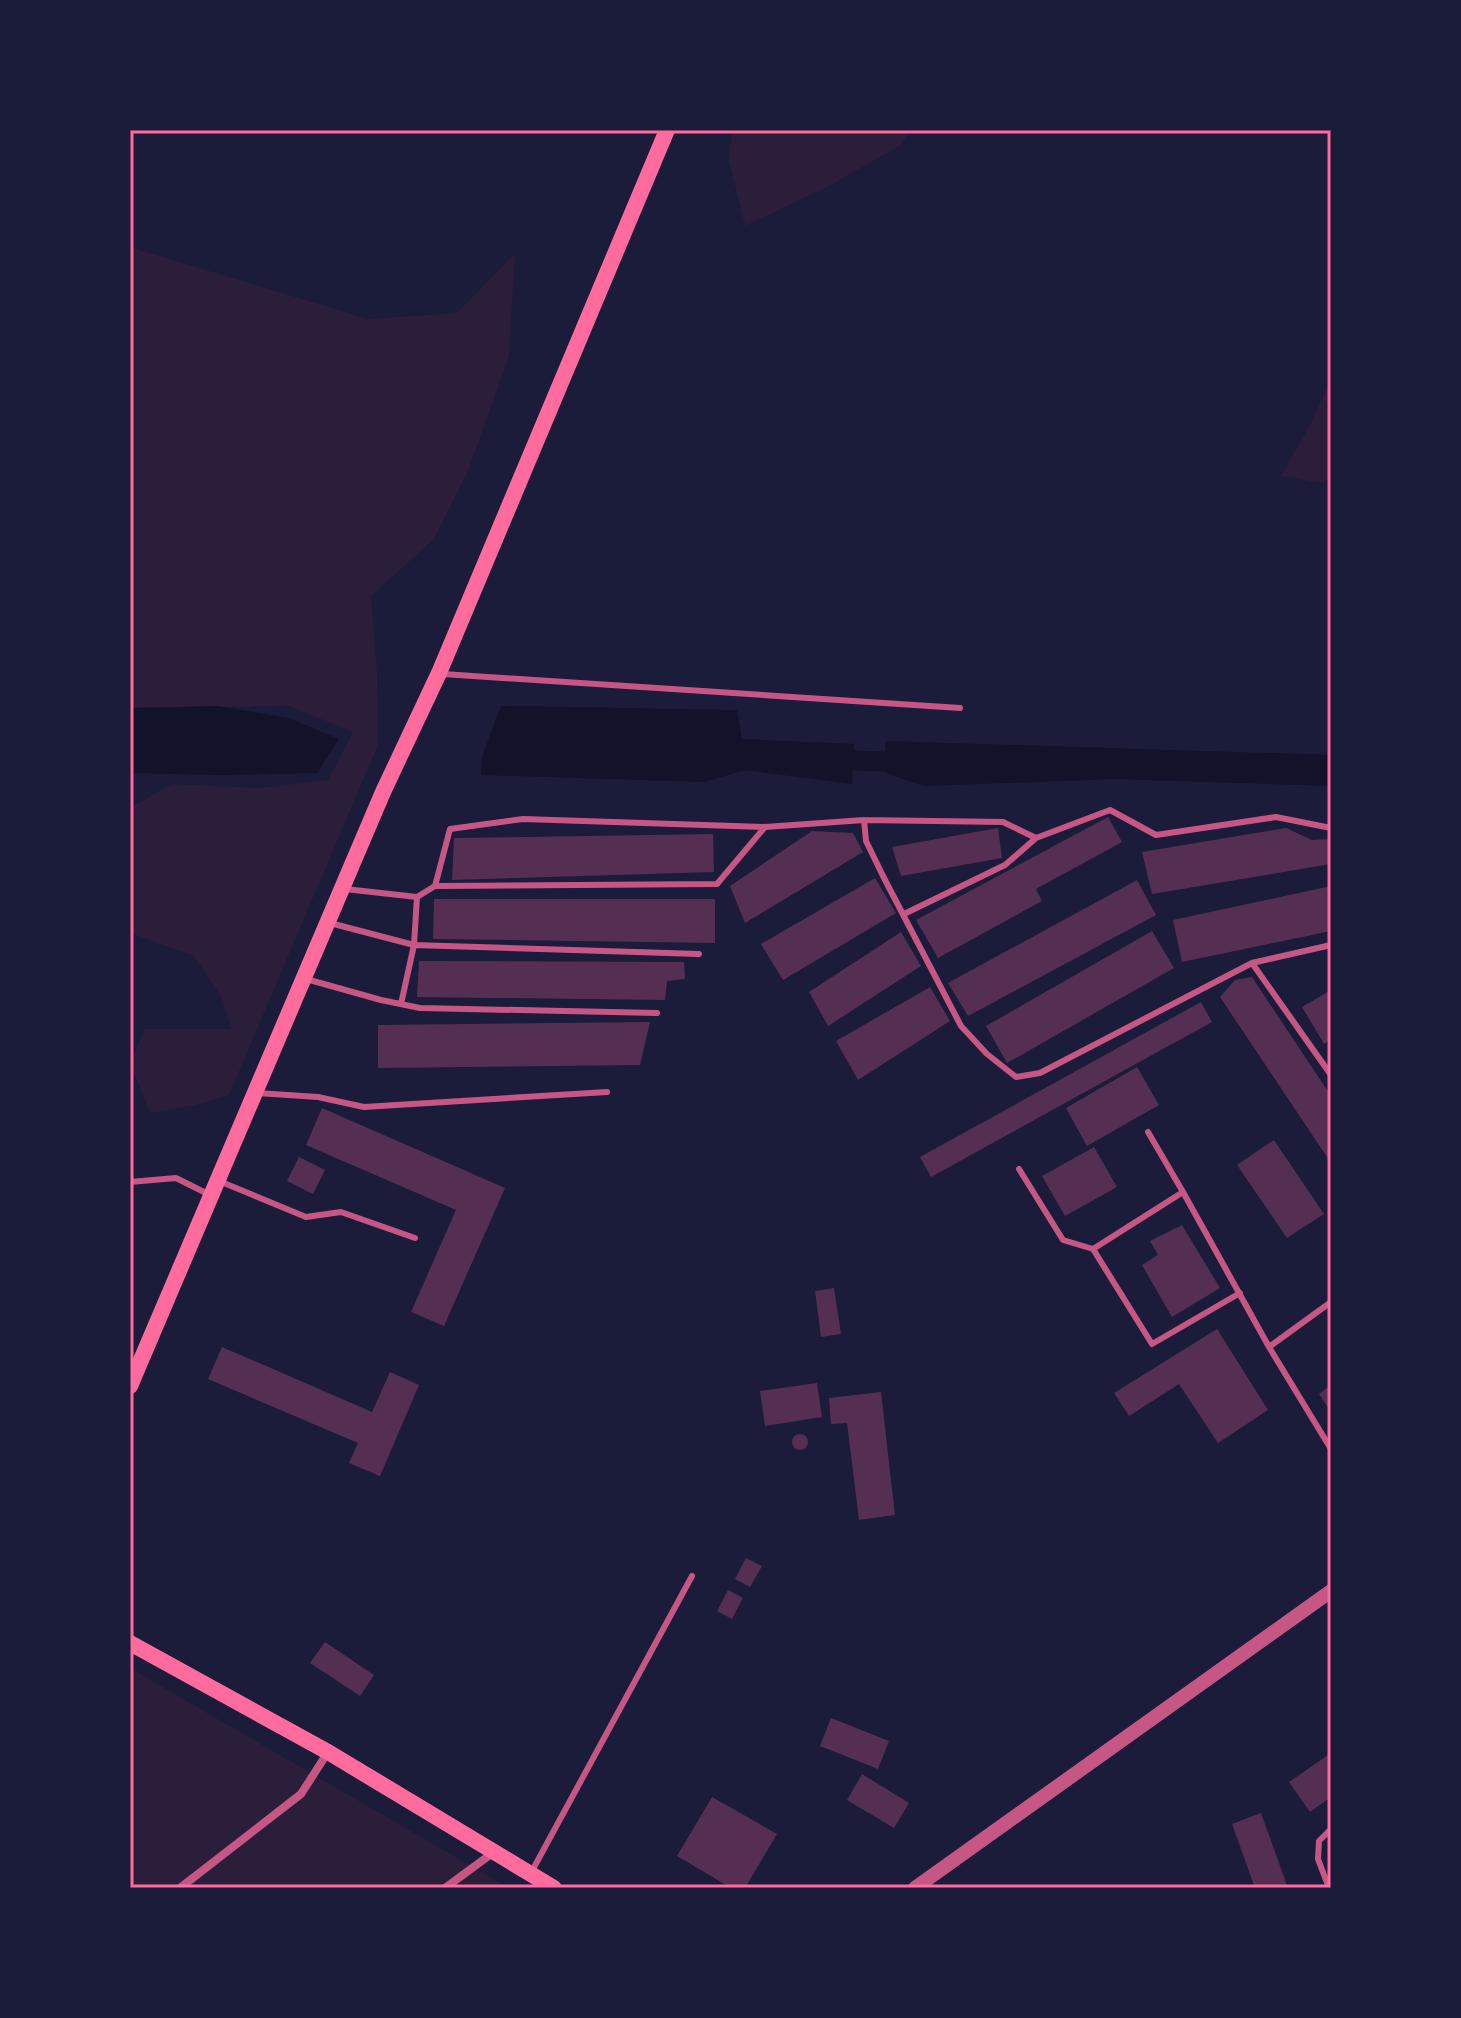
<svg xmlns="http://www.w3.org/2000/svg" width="1461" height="2018" font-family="'Roboto Condensed',sans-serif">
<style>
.green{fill:#2a1e3b}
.water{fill:#12122b}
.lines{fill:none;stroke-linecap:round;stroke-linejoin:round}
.canal{stroke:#12122b;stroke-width:20}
.building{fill:#542f53}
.service{stroke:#c65784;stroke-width:6}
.minor{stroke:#c65784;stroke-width:8}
.tertiary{stroke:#c65784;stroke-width:14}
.secondary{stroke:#ff6b9d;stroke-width:16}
.neatline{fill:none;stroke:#ff6b9d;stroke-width:3}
</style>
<rect width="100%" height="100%" fill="#1b1b3a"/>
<path class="green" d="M733,130H910L901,145L829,186L745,226L728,157Z
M130,247L368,319L457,313L515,253L509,356L468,471L434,539L371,596L377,672L378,745L229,1095L196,1105L150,1113L130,1062L145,1029H232L221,996L194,956L130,933V808L171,784L260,788L328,780L353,732L289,706L130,708Z
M1331,379V478L1321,483L1281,476L1311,423Z
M130,1668L509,1888H130Z"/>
<path class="water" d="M217,706L289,718L339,739L317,773L224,775L130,773V708Z
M501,706L737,710L742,739L854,744L852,784L745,770L704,782L481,775L482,757Z
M885,741L1331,755V786L1115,779L924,786L886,773Z"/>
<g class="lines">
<path class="canal" d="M826,759L910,763"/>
</g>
<path class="building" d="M1108,817L1122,842L1036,889L1042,901L938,958L916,920Z
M998,828L1002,858L901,876L892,847Z
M1286,828L1312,840L1331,839V864L1152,894L1142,852Z
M812,831L853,833L863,852L745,923L730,886Z
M713,834L714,872L452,880L454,838Z
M875,878L896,913L783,980L761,944Z
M1137,880L1156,915L968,1016L948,983Z
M1331,886V931L1182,962L1173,920Z
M434,899H715V943L433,939Z
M1152,931L1174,968L1007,1063L986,1026Z
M901,932L921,966L828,1026L809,992Z
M419,961L684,962L685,979L667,981L665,1000L417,997Z
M1252,977L1331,1096V1163L1220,997L1235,980Z
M930,987L950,1021L858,1080L836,1041Z
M1331,990V1039L1324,1044L1302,1007Z
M1201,1002L1212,1022L931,1177L920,1157Z
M650,1022L640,1065L378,1068V1025Z
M1137,1067L1159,1105L1087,1146L1066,1108Z
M322,1108L505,1188L444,1326L411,1312L456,1210L306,1145Z
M1274,1140L1324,1214L1287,1238L1237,1165Z
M1094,1147L1117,1187L1065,1216L1042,1176Z
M299,1157L325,1170L313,1194L287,1181Z
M1182,1225L1220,1288L1172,1317L1142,1265L1158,1255L1150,1241Z
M834,1288L841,1334L821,1337L815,1291Z
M1217,1329L1268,1410L1218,1443L1179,1384L1129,1416L1114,1393Z
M222,1347L372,1412L390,1372L419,1385L380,1476L349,1463L358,1443L208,1379Z
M817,1383L822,1417L765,1426L760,1391Z
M1331,1385V1412L1319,1394Z
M881,1392L895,1515L859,1520L847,1423L831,1424L829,1398Z
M792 1442a8 8 0 1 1 16 0a8 8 0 1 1-16 0Z
M746,1558L762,1566L750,1587L735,1579Z
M728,1590L743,1598L732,1619L717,1611Z
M325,1642L374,1675L360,1696L310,1663Z
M831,1718L889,1741L878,1769L820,1746Z
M1331,1753V1797L1310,1812L1289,1782Z
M862,1774L909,1803L894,1828L847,1800Z
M712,1797L777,1834L745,1888H731L677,1856Z
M1261,1813L1288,1888H1255L1232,1824Z"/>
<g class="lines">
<path class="service" d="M443,674L960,708
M864,820L866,841L884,878L961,1026L987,1054L1016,1077L1040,1073L1252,963L1331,945
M435,886L717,884L765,827
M345,889L417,897L435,886L450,829L523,819L765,827L864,820L1003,822L1036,838L1110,810L1156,835L1276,817L1331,828
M904,914L1005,865L1036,838
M330,923L414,945L699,954
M1252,963L1331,1075
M306,979L381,1000L420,1008L657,1013
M401,1004L414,945L417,897
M257,1093L318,1097L364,1107L607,1092
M1148,1132L1183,1192
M1019,1169L1063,1240L1093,1249
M219,1181L306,1217L341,1212L415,1238
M130,1182L176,1178L210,1195
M1240,1293L1152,1344L1093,1249L1183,1192L1269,1347L1331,1449
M1269,1347L1331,1302
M532,1871L692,1576
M1329,1888L1318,1859L1319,1841L1331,1829"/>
<path class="minor" d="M180,1888L301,1794L328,1752
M445,1888L494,1852"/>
<path class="tertiary" d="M915,1888L1331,1591"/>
<path class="secondary" d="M130,1386L383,792L439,673L667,130
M130,1643L328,1752L554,1888"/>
</g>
<rect width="1461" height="2018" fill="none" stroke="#1b1b3a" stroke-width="264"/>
<rect x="132" y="132" width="1197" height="1754" class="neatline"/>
</svg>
